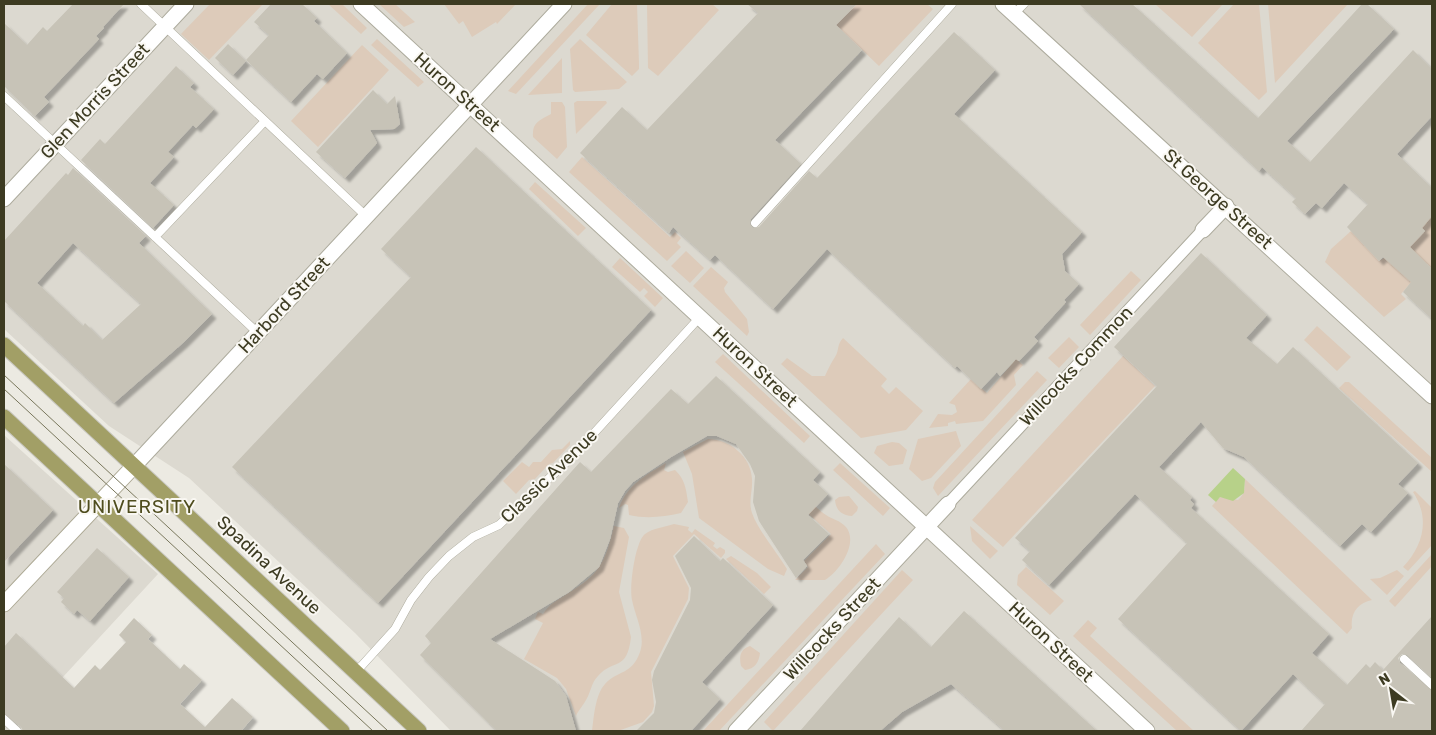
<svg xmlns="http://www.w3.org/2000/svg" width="1436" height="735" font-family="Rubik,sans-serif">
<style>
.built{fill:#dcd9d0}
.green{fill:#ddcbba}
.water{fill:#b7d189}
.building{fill:#c7c3b7;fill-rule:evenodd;filter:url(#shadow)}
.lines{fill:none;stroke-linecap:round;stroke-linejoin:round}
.service-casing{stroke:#adab9d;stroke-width:9}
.pedestrian-casing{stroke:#adab9d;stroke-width:13}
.minor-casing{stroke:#adab9d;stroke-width:17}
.tertiary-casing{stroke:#adab9d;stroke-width:17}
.secondary-casing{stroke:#ada995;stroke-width:17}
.primary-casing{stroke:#c9c8c1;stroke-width:17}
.service{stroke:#fff;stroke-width:8}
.pedestrian{stroke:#fff;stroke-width:11}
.minor{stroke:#fff;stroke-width:15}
.tertiary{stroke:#fff;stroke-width:15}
.secondary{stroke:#fff;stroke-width:15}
.primary{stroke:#a29f66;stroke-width:15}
.tram{stroke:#79775c;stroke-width:1}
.labels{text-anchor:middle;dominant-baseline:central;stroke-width:4;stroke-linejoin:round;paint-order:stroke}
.street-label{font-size:18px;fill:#3d3b22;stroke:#f9f7f2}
.neighbourhood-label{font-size:19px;letter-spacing:1px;fill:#4f4d1e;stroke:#f9f7f2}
</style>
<defs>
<filter id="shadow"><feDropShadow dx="4.5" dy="4.5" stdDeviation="1" flood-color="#0004"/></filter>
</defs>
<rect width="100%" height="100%" fill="#eceae2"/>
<path class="built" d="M4,4H1432V731H451L355,633L189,478L109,426L4,329Z
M4,435L158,574L15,729L17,731H4Z"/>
<path class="green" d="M210,4H263L209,60L181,34Z
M328,4H342L367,28L361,34Z
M379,4H395L415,22L404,27Z
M444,4H516L497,24L496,22L472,37L463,21L459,24Z
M588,4H600L516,94L508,91Z
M612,4H637L639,64V69L632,76L586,35Z
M647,4H712L719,10L658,76L648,68Z
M857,4H927L933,9L879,66L836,25Z
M1155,4H1223L1192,37Z
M1234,4H1259L1267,92L1259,100L1198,43Z
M1268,4H1348L1275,83Z
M377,39L424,82L418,87L371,45Z
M580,39L627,82L619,89L575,92L573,90L570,49Z
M362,45L389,70L318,147L291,121Z
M562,58V93L528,95Z
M577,101H606L607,103L576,134L574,103Z
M551,102H562L565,107L567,147L557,159L533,137C532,123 538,121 551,114Z
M582,157L670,237L675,232L681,238L677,243L681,247L667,261L569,172Z
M535,182L586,228L578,236L529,189Z
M1432,206V269L1427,264L1401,294L1406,299L1384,317L1325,262L1331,249L1351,231L1379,261L1425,231L1416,222Z
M686,251L704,268L690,283L671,266Z
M620,258L663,298L655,307L644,296L648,292L644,288L640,292L612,267Z
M711,267L728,282L724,288L725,292L747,319L749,332L747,336L693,286Z
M1131,271L1141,280L1090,335L1080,325Z
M1317,326L1351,357L1337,371L1304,340Z
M1069,337L1079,347L1059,368L1048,358Z
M843,338L887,379L881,386L889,394L896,387L923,411L906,430L861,438L781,364L787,358L812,376H825C828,369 831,363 835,357C840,349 836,346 843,338Z
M723,354L810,436L804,443L715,362Z
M1123,356L1155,386L1003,547L972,520Z
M1016,359L1023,365L1014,375L1016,385L983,421L956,424L955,421L948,423V426L929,428L938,414L952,415L957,412L955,405L949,403L971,379L987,393Z
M1037,371L1047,380L938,496L933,488L935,482Z
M1345,382H1349L1432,458V472L1339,388Z
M956,431L961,446L931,478L922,481L909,469L918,439Z
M708,439C729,439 751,456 752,479C753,491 748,501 752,513C759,532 776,551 787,569L784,576L768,569L699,518L692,474L683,452Z
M570,441V445L553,463L549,464L535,479L529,480L516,494L503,481L522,462L529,467L533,462H541L552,450L562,449Z
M892,442L899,443L907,450L903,464L889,466L874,453L877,446Z
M666,463L664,470L668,472L675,470C685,479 686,489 688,502L681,513C663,517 647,519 629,515L628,505L625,504L619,508C627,485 646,475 666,463Z
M840,463L890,508L883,516L833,470Z
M1245,479L1372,600C1358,603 1350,613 1352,628L1347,634L1212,506L1220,497L1238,500C1245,494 1245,488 1245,479Z
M1415,491L1432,508V545L1408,571L1403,567C1424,545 1430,518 1413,492Z
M802,494C810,501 817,509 826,515C832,519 841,521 846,527C859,543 839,572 825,580H795L808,567L804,561L831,534L795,502Z
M849,496L858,507L857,511L852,516C841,515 836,510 835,500L839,497Z
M674,524L689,527L688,530L692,533L695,529L715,543L713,546L717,549L720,547L725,550V553L721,558L694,534L673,556L689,588L688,599L651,672L654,706L652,712L643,722L618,731H592C594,717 595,695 605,684C618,670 632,675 640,652C646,635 635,616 632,600C629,587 635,542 645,534C653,528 665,527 674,524Z
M614,526L624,528L629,537L619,592L631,637C627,672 614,658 598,676C591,683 591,692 586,700C583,706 579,709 576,716L566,689L557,678L524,659L543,623L535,619L538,612L543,614C549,604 558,600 567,594C600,574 605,563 614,526Z
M970,526L998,551L990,559L972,541Z
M876,544L885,554L719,731H703Z
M1432,554V566L1395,607L1389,601Z
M731,556L757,573L771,587L764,594L726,559Z
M1026,567L1064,601L1050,615L1017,585L1018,575Z
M902,570L913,580L773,731L764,722Z
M1397,570L1404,576L1387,595L1370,579L1380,578Z
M1088,620L1097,628L1090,636L1194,731H1177L1073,636Z
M750,646L760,653C759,662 755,669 745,670L741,666C739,657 740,649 750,646Z"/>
<path class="water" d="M1233,468L1245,479L1244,493L1233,501L1220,497L1216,502L1208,495Z"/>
<path class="building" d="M73,4H124L103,27L104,28L96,36L99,39L44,97L49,102L35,116L4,86V23L27,45L43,27L47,31Z
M271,4H302L317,18L314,21L347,53L323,79L317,74L291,102L246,60L269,35L254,22Z
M747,4H857L836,25L862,50L775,140L801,164L751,219L750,224L753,228L759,227L809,171L817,178L954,32L995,70L954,114L1082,232L1062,254L1065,271L1079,284L1064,300L1066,302L1034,337L1038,341L1019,361L1016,359L1000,376L997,372L981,389L957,366L955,368L827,249L773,309L715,255L710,260L673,227L669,233L580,153L622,107L647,130L758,13Z
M1079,4H1132L1258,118L1362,4H1367L1394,29L1287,141L1310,162L1413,50L1432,69V116L1397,154L1432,188V216L1422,228L1425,231L1410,247L1432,269V319L1403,292L1411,282L1383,257L1379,261L1347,227L1368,204L1344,183L1322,208L1316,203L1305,214L1292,202L1296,198L1262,167L1259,171Z
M228,44L246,61L233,75L215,58Z
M176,66L194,83L190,87L214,109L196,128L193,125L168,152L174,157L150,183L174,205L153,228L81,160L100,139L105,144Z
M373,90L387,104L395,96L400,124L394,129L370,130L377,143L345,178L316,152Z
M476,147L651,310L378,603L232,467L411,277L381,249Z
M73,168L146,236L139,243L212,314L184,342L114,403L4,301V241L66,173L68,175ZM73,243L141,304L102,340L85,323L83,326L37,283Z
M1201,253L1267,315L1246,338L1277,364L1293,347L1418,463L1398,484L1408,493L1371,532L1362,524L1340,546L1244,457L1223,448L1201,422L1159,467L1192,497L1190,500L1194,504L1191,508L1329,634L1312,653L1347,685L1366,664L1370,668L1375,662L1383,670L1432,616V678L1407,655L1402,654L1398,658L1400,663L1432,690V731H1301L1325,704L1293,674L1241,731L1118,619L1187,543L1135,494L1049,585L1022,560L1030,551L1015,538L1157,386L1114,347Z
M716,376L820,472L813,480L828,494L808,515L829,534L803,560L807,566L796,578L759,521L753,502L755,476L750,464L736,444L717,436H707L671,457L633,482L625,491L618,503L610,539L599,567L569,592L490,639L555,681L566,696L576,731H497L420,655L431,643L425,636L580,462L591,472L671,389L688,404Z
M4,464L53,510L4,562Z
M694,536L720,561L723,558L773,605L702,682L720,699L691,731H636L654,713L656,702L652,680L654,671L690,600L691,588L675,556Z
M97,548L129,577L90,621L77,610L74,614L61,602L64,598L57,592Z
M964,611L1097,731H1005L951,684L902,712L880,731H800L899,617L931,647Z
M134,618L152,635L148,639L180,669L184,664L202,680L180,704L205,727L232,698L253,717L241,731H23L21,727L4,714V647L16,633L74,688L95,665L100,670L126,642L119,635Z"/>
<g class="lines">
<defs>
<path id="service" d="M141,4L367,217
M1014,14L1024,4
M4,96L258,333
M755,223L952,4
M155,237L265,121
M1404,659L1432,685
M356,672L395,629L411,600L429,577L449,556L473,537L499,525L574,455L700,317
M4,719L17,731"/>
<path id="pedestrian" d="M948,504L1203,230"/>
<path id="minor" d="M361,4L1147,731
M4,199L186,4
M1203,230L1226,206
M736,731L948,504"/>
<path id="tertiary" d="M1003,4L1432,396
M134,466L564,4"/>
<path id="secondary" d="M4,604L134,466"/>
<path id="primary" d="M4,345L419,731
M4,417L342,731"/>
</defs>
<use href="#service" class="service-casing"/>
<use href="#pedestrian" class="pedestrian-casing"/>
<use href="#minor" class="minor-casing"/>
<use href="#tertiary" class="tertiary-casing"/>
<use href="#secondary" class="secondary-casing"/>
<use href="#primary" class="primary-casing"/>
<use href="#service" class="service"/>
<use href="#pedestrian" class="pedestrian"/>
<use href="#minor" class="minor"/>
<use href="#tertiary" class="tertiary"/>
<use href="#secondary" class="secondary"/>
<use href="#primary" class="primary"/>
<path class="tram" d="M4,375L388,731
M4,389L373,731"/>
</g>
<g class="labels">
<g class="street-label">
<text transform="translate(457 92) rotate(42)">Huron Street</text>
<text transform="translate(95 101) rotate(-47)">Glen Morris Street</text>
<text transform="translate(1218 199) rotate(42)">St George Street</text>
<text transform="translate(284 305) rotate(-47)">Harbord Street</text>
<text transform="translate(1076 366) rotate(-47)">Willcocks Common</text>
<text transform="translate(755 367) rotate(43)">Huron Street</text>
<text transform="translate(549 476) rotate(-44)">Classic Avenue</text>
<text transform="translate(269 565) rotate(43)">Spadina Avenue</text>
<text transform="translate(832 629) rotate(-47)">Willcocks Street</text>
<text transform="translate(1051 642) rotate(43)">Huron Street</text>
</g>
<g class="neighbourhood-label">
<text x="137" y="506">UNIVERSITY</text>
</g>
</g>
<rect width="1436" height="735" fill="none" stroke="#3d3b22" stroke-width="10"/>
<g transform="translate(1391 690) rotate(329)" stroke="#f9f7f2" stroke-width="4" paint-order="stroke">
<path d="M0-4L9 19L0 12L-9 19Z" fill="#3d3b22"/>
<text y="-8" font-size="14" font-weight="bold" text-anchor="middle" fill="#3d3b22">N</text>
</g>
</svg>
